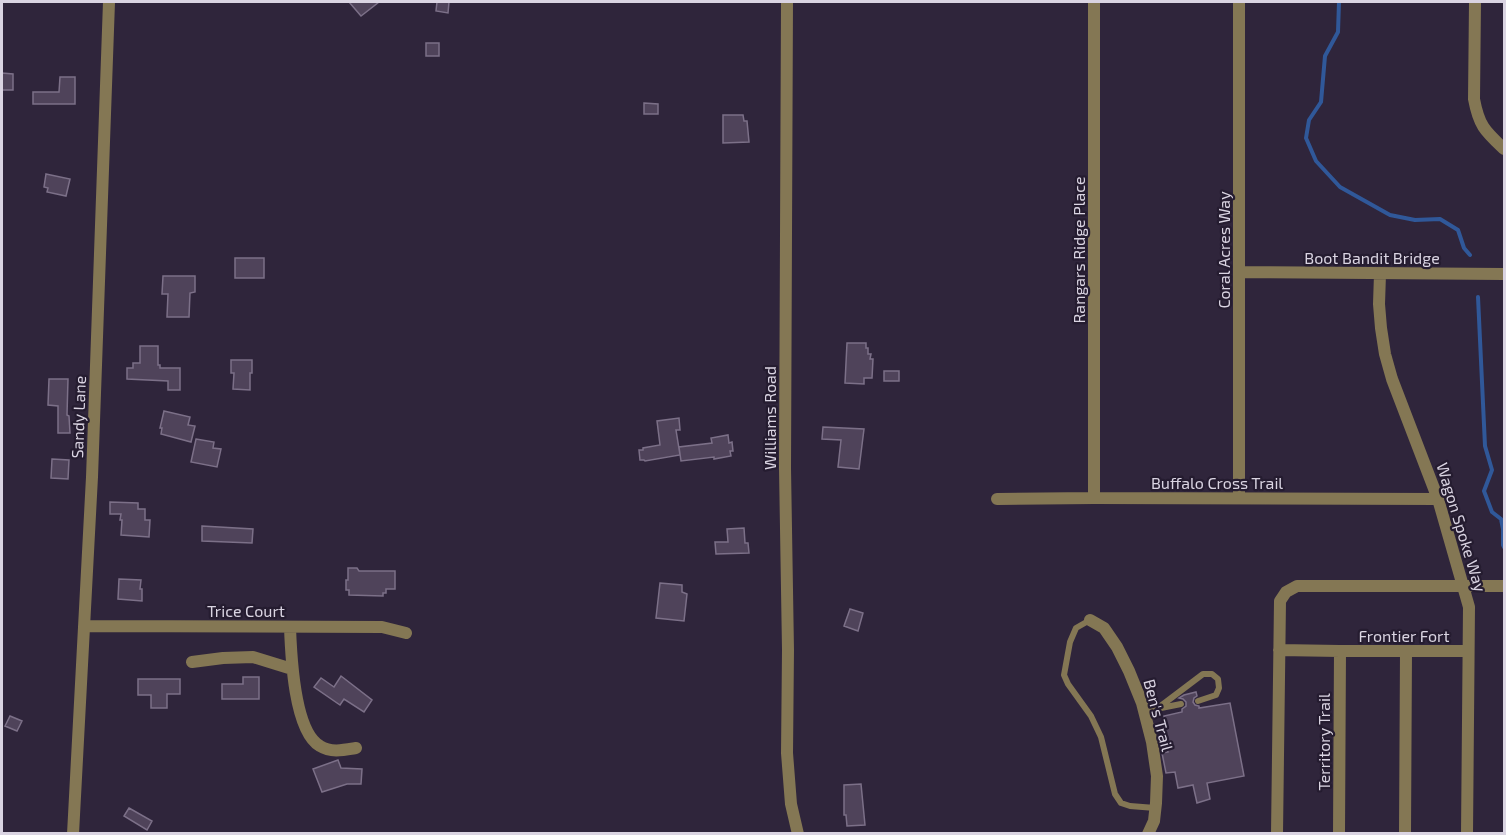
<svg xmlns="http://www.w3.org/2000/svg" width="1506" height="835" font-family="'Exo 2',sans-serif">
<style>
.lines{fill:none;stroke-linecap:round;stroke-linejoin:round}
.stream{stroke:#305899;stroke-width:4}
.building{fill:#4f435a;stroke:#7c7088;stroke-width:1.5}
.service{stroke:#847754;stroke-width:6}
.minor{stroke:#847754;stroke-width:12}
.tertiary{stroke:#847754;stroke-width:12}
.labels{text-anchor:middle;dominant-baseline:central;stroke-width:4.5;stroke-linejoin:round;paint-order:stroke}
.street-label{font-size:16px;fill:#dad4e2;stroke:#251c30}
</style>
<rect width="100%" height="100%" fill="#2f253b"/>
<g class="lines">
<path class="stream" d="M1339,2L1338,32L1325,56L1321,102L1309,120L1306,138L1316,161L1340,187L1390,215L1415,220L1440,219L1458,230L1464,248L1470,255
M1478,297L1485,446L1492,470L1484,491L1492,512L1501,519L1503,529V545L1504,547"/>
</g>
<path class="building" d="M349,2H379L361,16Z
M437,2H449L448,13L436,11Z
M426,43H439V56H426Z
M2,73L13,74V90H2Z
M60,77H75V104H33V92H59Z
M644,103L658,104V114H644Z
M723,115H743L744,121H747L749,142L723,143Z
M46,174L70,179L66,196L47,192L48,188L44,187Z
M235,258H264V278H235Z
M163,276H195V292L190,293L189,317H167L168,294H162Z
M847,343H866V348H868V354H871L870,359H873L872,378H864V384L845,383Z
M140,346H158V365H160V368H180V390H168V381L127,379V368H133V363H140Z
M231,360H252V373H250V390L233,389L234,373H231Z
M884,371H899V381H884Z
M49,379H68L67,415L69,416L70,433H58V406L48,405Z
M164,411L190,417L188,425L195,426L191,442L161,434L162,428H160Z
M679,418L680,430H676L680,455L645,461L644,460H640L639,450H643V448L660,445L657,421Z
M823,427L864,429L859,469L838,467L841,440L822,439Z
M728,435L729,443L732,442L733,451H730L731,456L714,459V457L681,461L679,447L712,443L711,438Z
M196,439L214,442L213,448L221,449L217,467L191,462Z
M52,459L69,460L68,479L51,478Z
M110,502L138,503V509H145V520H150L149,537L121,535L122,520H120L121,514H110Z
M202,526L253,529L252,543L202,541Z
M744,528L745,543H748L749,553L716,554L715,542H728L727,529Z
M348,568H357L359,571H395V589H386V593H383V596L349,595V590H346V580H348Z
M119,579L141,580L140,589H142V601L118,599Z
M660,583L682,585V592L687,594L684,621L656,618Z
M850,609L863,613L858,631L844,626Z
M341,676L372,700L364,712L344,699L340,705L314,687L321,678L334,687Z
M243,677H259V699H222V684H243Z
M138,679H180V694H167V708H151V695H138Z
M1196,692L1197,696L1194,698L1193,702L1195,705L1199,706V708L1230,703L1244,776L1207,783L1210,799L1197,803L1193,785L1178,788L1175,772L1166,773L1162,753L1168,752L1162,727L1165,726L1164,716L1182,712V709L1186,706V702L1183,699L1179,698L1184,695Z
M10,716L22,721L17,731L5,726Z
M338,760L341,768L362,769L361,784H347L322,792L313,769Z
M861,784L865,825L847,826L846,815H844V785Z
M129,808L152,821L147,830L124,816Z"/>
<g class="lines">
<path class="service" d="M1090,620L1076,628L1070,642L1064,675L1068,684L1091,716L1101,737L1115,794L1121,803L1130,806L1155,808
M1161,708L1181,704
M1145,713L1158,708L1203,674H1212L1218,679L1219,688L1216,695L1198,701"/>
<path class="minor" d="M1094,2V498
M1475,2L1474,99C1479,126 1485,131 1504,149
M1239,272L1504,274
M1380,274L1379,304L1381,328L1385,354L1392,379L1438,499L1469,607L1467,834
M1239,498V2
M997,499L1094,498L1438,499
M1090,620L1104,628L1117,647L1129,671L1142,703L1152,742L1157,776L1156,803L1154,821L1148,834
M84,626L382,627L406,633
M290,627C291,655 294,731 320,746C331,753 344,750 356,748
M1279,650L1340,651H1468
M192,662L223,658L253,657L292,669
M73,834L92,477L109,2
M1277,834L1280,601L1286,592L1297,586H1504
M1339,834L1340,651
M1405,834L1406,652"/>
<path class="tertiary" d="M787,2L785,468L788,650L787,753L791,804L798,834"/>
</g>
<g class="labels">
<g class="street-label">
<text transform="translate(1078 250) rotate(-90)">Rangars Ridge Place</text>
<text transform="translate(1223 250) rotate(-90)">Coral Acres Way</text>
<text x="1372" y="257">Boot Bandit Bridge</text>
<text transform="translate(78 417) rotate(-88)">Sandy Lane</text>
<text transform="translate(769 418) rotate(-90)">Williams Road</text>
<text x="1217" y="482">Buffalo Cross Trail</text>
<text transform="translate(1462 527) rotate(73)">Wagon Spoke Way</text>
<text x="246" y="610">Trice Court</text>
<text x="1404" y="635">Frontier Fort</text>
<text transform="translate(1159 715) rotate(75)">Ben's Trail</text>
<text transform="translate(1323 742) rotate(-90)">Territory Trail</text>
</g>
</g>
<rect width="1506" height="835" fill="none" stroke="#dad4e2" stroke-width="6"/>
</svg>
